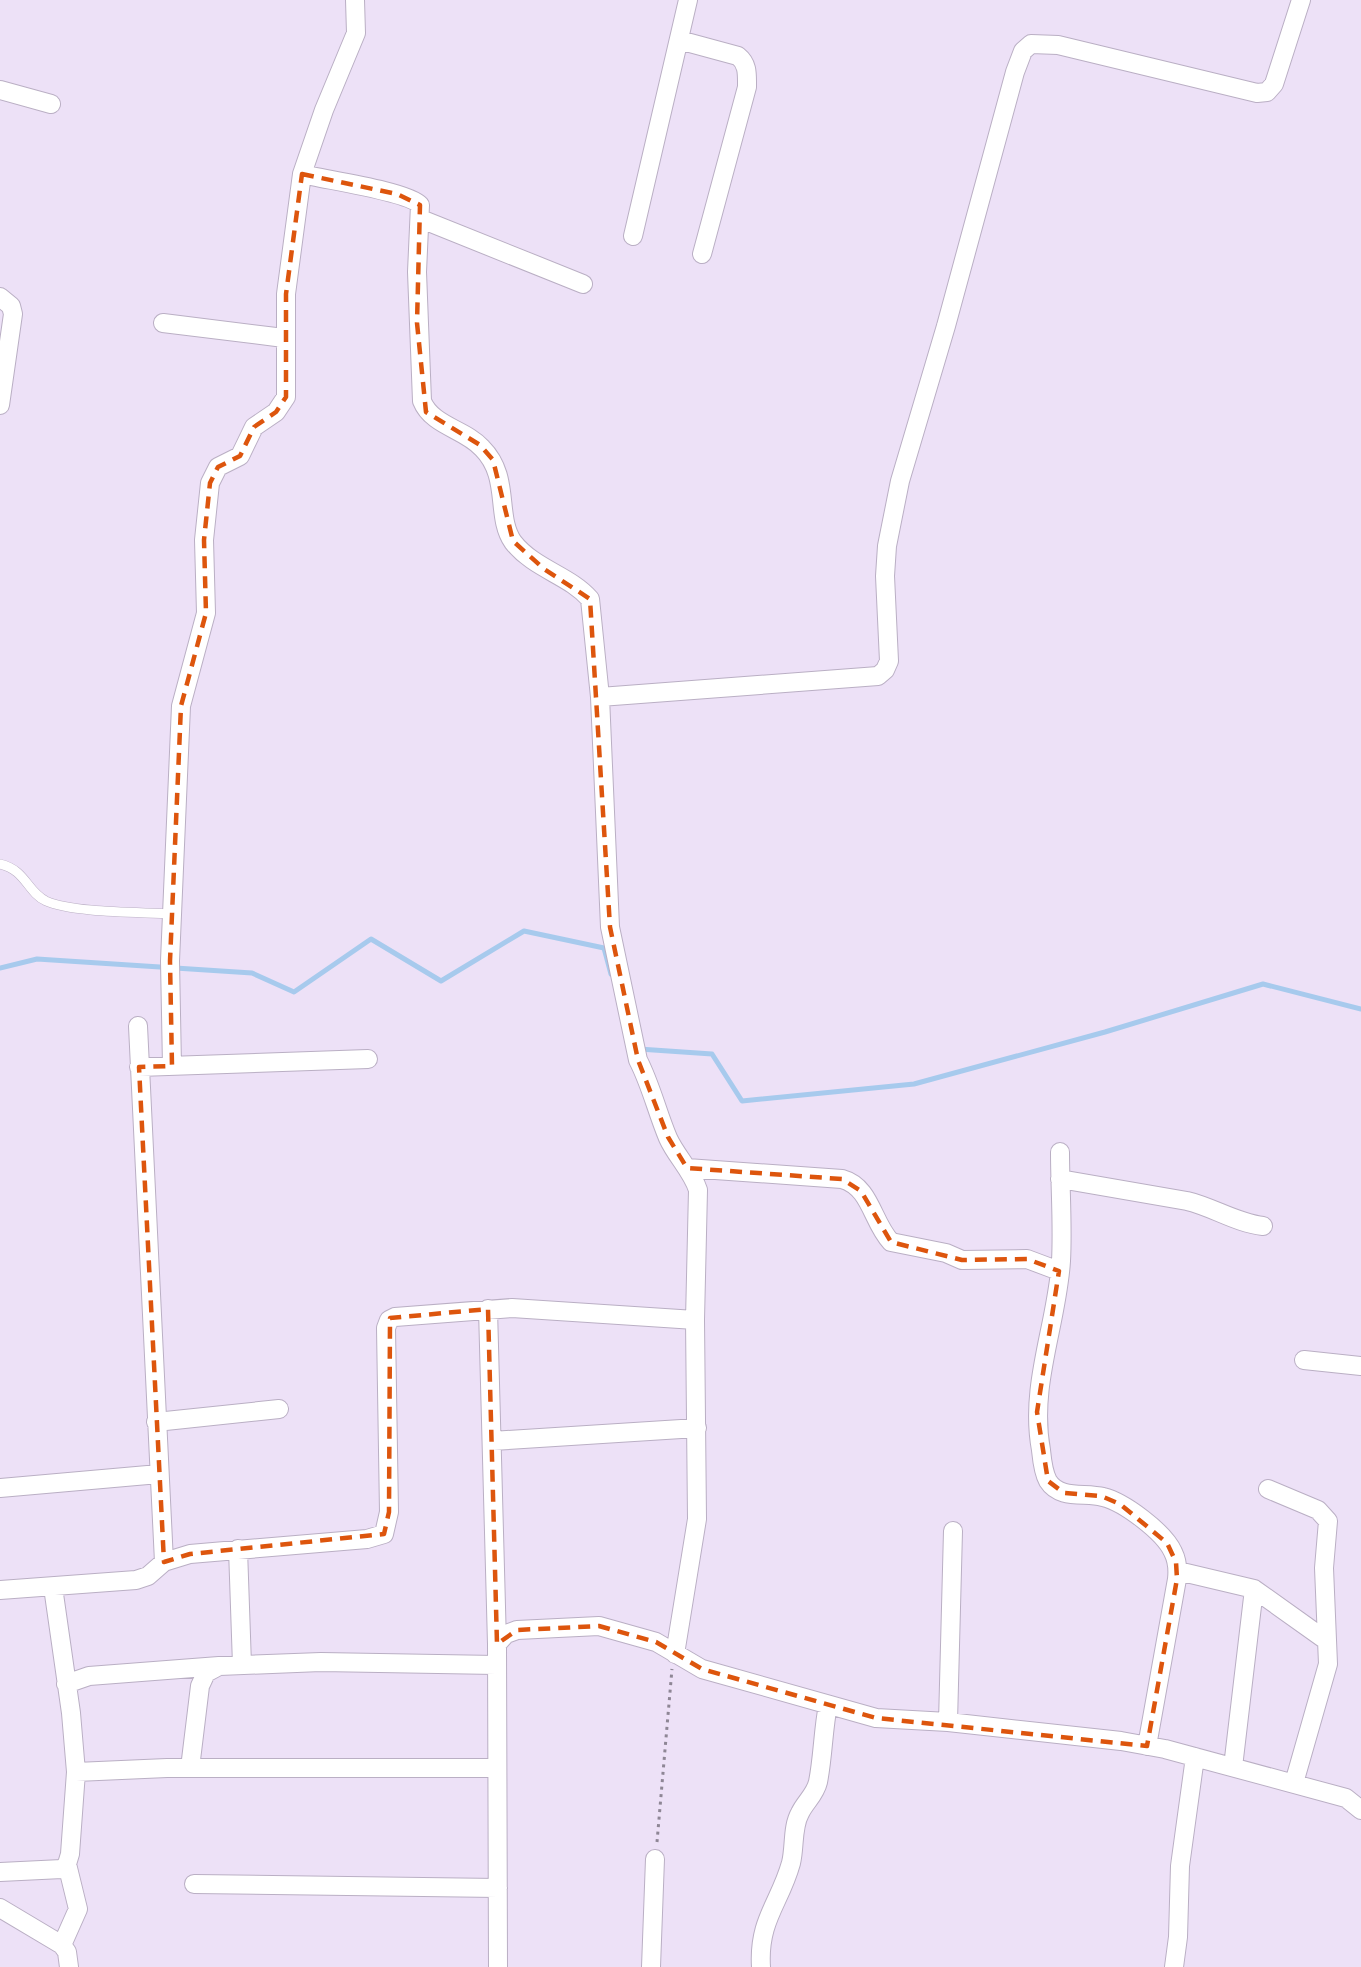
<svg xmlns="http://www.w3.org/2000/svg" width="1361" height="1967" font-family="'Public Sans',sans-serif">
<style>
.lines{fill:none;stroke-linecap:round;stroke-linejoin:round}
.stream{stroke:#a7caed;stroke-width:5}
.lane-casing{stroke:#baafc4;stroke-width:10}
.street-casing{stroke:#baafc4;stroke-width:20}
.path{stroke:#8e8695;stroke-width:3;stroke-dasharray:3 4.5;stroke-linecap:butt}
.lane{stroke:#fff;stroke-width:9}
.street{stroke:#fff;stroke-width:18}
.marked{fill:none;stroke:#dd550d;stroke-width:4.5;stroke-dasharray:12 8;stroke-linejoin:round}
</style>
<rect width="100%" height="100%" fill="#ede1f7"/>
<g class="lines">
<path class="stream" d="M0,968L37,959L252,973L294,992L371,939L441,981L524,931L604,948L611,974
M639,1049L712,1054L742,1101L914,1084L1105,1032L1263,984L1361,1009"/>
<defs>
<path id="lane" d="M0,864C26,870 27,892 46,901C73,913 140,912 171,914"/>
<path id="street" d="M679,40L738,56C748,64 747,74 747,87L702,254
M0,90L51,104
M302,174C326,180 407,191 420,205L417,272L422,401C432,426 465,429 482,448C511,477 495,516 513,542C534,569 569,575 590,599L600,697L610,927L638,1060C651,1085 657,1112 668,1138C676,1156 692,1171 698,1190L695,1320L697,1519L675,1654
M421,219L583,284
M633,236L688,0
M0,297L11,306L13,314L0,405
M163,323L284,338
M600,697L878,676L885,670L889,661L885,576L887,546L900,481L946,326L1015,72L1023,51L1031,44L1058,45L1257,93L1267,92L1274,84L1301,0
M138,1026L164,1562
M172,1066L170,961L181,706L206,613L204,540L210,483L218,467L240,456L254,427L276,412L286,397V294L302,174L324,110L356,33L355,0
M139,1067L368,1059
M1060,1152C1060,1188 1063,1225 1061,1261C1057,1325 1029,1385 1041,1450C1042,1460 1043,1472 1048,1481C1060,1500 1085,1492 1103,1497C1124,1502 1164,1532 1173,1552C1177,1560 1178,1570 1177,1579L1147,1746
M687,1168L842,1179C871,1187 872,1222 891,1242L946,1253L962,1260L1027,1259L1059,1271
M1060,1179L1187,1201C1213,1207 1236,1223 1263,1226
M488,1309L497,1644
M1304,1360L1361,1366
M156,1422L279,1409
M492,1441L697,1428
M0,1488L159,1474
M1268,1489L1318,1510L1328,1521L1324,1568L1328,1664L1294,1783
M238,1549L242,1665
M1178,1571L1254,1589L1327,1641
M0,1590L136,1580L148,1576L164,1562L190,1554L367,1539L384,1534L389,1512L386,1328L389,1320L395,1317L512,1308L695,1320
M66,1684L89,1676L219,1666
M948,1722L953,1531
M1233,1767L1254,1589
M190,1768L200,1686L206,1673L219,1666L321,1662L496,1665
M76,1772L167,1768H497
M0,1872L62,1869L67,1864L70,1854L76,1772L71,1713L53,1587
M194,1884L498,1888
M0,1908L62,1945L67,1952L69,1967
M62,1945L78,1909L67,1864
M498,1967L497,1644L506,1634L517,1630L599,1626L656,1642L702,1669L876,1718L948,1722L1121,1741L1165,1749L1346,1798L1361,1810
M651,1967L655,1859
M761,1967C758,1920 780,1903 791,1863C795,1847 792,1827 800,1813C805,1802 815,1795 818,1782C823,1757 823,1730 828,1705
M1174,1967L1178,1937L1180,1866L1195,1757"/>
</defs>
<use href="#lane" class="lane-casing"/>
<use href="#street" class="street-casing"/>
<path class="path" d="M657,1842L672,1669"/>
<use href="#lane" class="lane"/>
<use href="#street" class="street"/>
</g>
<path class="marked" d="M302,174L397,194L420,205L417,323L426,412L480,445L493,460L513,541L544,569L590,599L610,927L638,1060L668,1137L687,1168L842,1179L861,1191L891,1242L962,1260L1027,1259L1059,1271L1037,1412L1048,1481L1064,1493L1101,1496L1120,1504L1167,1543L1176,1562L1177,1579L1147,1746L876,1718L702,1669L656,1642L599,1626L517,1630L497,1644L488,1309L390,1318L389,1512L384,1534L190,1554L164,1562L139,1067L172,1066L170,961L181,706L206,613L204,540L210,483L218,467L240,456L254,427L276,412L286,397V294Z"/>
</svg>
